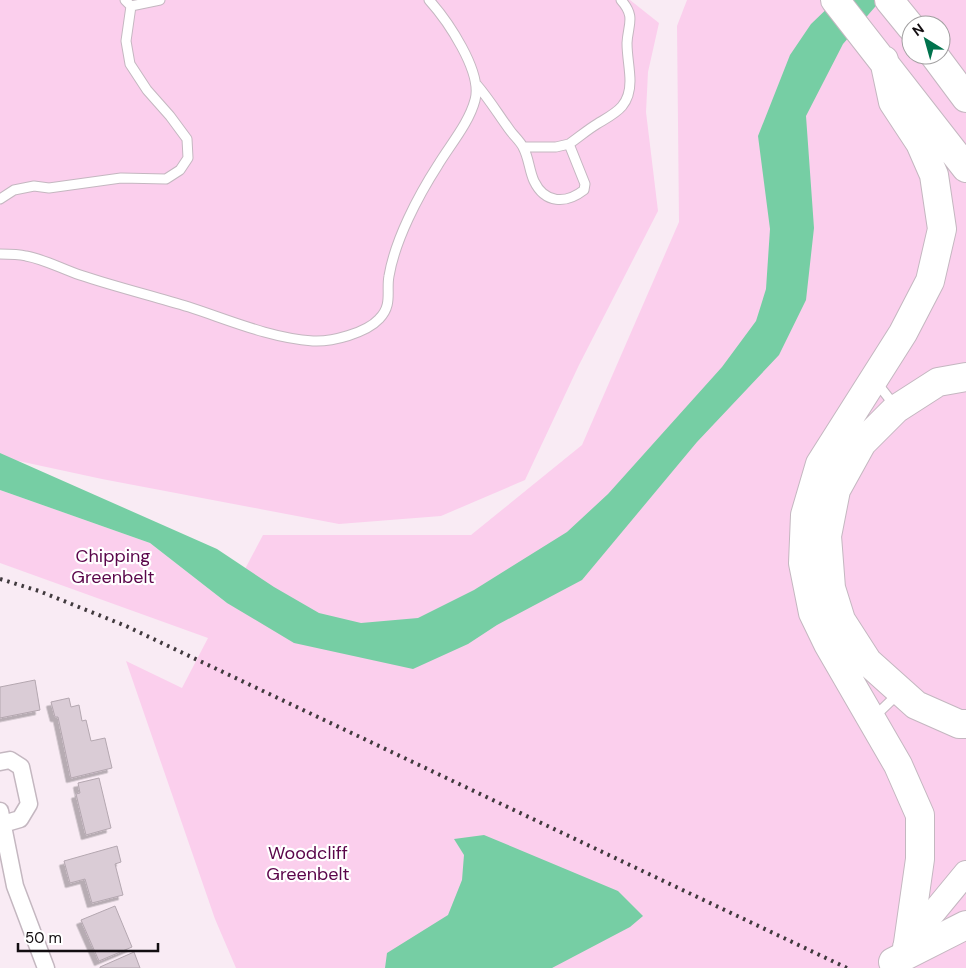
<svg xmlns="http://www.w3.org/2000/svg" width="966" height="968" font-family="'DM Sans',sans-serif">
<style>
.green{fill:#fbcfed;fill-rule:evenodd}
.water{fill:#76cea4}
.building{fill:#daccd6;stroke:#b4a7b0;filter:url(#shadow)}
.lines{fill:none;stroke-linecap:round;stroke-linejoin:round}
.lane-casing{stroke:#c4b7c0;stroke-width:11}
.street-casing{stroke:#c4b7c0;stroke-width:19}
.secondary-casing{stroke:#c4b7c0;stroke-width:26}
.highway-casing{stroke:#c4b7c0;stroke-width:30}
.lane{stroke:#fff;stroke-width:9}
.street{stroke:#fff;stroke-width:16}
.secondary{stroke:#fff;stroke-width:24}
.highway{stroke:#fff;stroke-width:28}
.rail{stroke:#40393d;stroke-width:4;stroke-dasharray:2.5 5;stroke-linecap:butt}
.labels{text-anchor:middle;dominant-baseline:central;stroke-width:4.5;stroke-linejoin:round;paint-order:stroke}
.park-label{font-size:18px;fill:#5a054a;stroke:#fff}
</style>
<defs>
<filter id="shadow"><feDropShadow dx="-4.5" dy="4.5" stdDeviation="0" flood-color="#0004"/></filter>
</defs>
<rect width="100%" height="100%" fill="#f9ebf4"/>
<path class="green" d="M0,0H630L659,23L648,72L646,112L658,211L579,365L525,480L441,516L339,524L102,479L0,457Z
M687,0H966V968H236L215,919L126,661L182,688L208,638L0,563V490L150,543L227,603L263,535H471L582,445L679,222L677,26ZM911,25H941V55H911Z"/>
<path class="water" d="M836,0H881L843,44L806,116L814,228L806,300L779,355L697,442L582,580L497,625L468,644L413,669L294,643L227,603L150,543L0,490V453L217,549L274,587L319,613L361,623L418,618L474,590L567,532L608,494L722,367L756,321L766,289L770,229L758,136L790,55L811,24Z
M484,835L618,891L643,916L630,927L552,968H385L387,953L448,915L462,880L464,855L454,839Z"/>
<path class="building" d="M35,680L40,710L0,718V687Z
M69,698L71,707L79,705L82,721L86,720L91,741L105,738L112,768L71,778L58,717H55L51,702Z
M99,778L111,828L86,835L76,794L80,793L78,783Z
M117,846L121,862L115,864L123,895L92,903L85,879L70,883L64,861Z
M115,906L132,947L99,961L81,920Z
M134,952L140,968H100V967Z"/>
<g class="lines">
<defs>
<path id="lane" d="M131,6L160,0
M477,85C489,99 498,114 509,129C513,135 520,141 523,147C529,158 529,170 534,181C545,204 566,204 584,190L585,184L569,144C578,138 587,130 597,124C615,113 630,107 630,81C630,69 627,56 627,43C628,24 636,17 621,0
M523,147H556L569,144
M0,199L14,190L34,186L49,188L121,178L166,179L180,170L188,158L187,139L170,116L147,90L130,64L126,41L131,6L125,0
M0,254C9,254 18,254 26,256C44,259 62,269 80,275C116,287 153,296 189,307C229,320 270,338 313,341C332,342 366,333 379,319C393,305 386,291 389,276C395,240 418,196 438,165C450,145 469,123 475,100C483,72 447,20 429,0
M877,383L895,406
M874,717L899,693"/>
<path id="street" d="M0,762L10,760L21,767L29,804L20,819L3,824
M0,811L15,886L46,968"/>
<path id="secondary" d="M905,947L966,873"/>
<path id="highway" d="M835,0L966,168
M889,0L911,27
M934,55L966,98
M884,60L893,102L920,143L934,175L942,229L930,281L903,333L820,464L805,515L803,563L813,613L828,644L898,765L920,815V859L908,943
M966,377L938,382L896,409L862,443L836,490L827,536L831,588L841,620L868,662L916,705L959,724H966
M893,962L966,925"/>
</defs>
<use href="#lane" class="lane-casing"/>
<use href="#street" class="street-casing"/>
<use href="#secondary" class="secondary-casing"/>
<use href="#highway" class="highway-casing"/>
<use href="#lane" class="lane"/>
<use href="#street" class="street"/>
<use href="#secondary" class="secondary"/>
<use href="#highway" class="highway"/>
<path class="rail" d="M0,579L39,591L126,626L847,968"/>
</g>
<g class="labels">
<g class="park-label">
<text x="113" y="556">Chipping<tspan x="113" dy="21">Greenbelt</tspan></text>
<text x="308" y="853">Woodcliff<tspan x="308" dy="21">Greenbelt</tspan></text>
</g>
</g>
<g transform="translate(926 40) rotate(323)"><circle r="24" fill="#ffffff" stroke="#a19fa0"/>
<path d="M0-4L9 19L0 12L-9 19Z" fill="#00734d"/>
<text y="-8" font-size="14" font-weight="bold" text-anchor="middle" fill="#130e11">N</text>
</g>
<path d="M18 943v8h140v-8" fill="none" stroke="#130e11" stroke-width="2.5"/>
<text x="25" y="943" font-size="15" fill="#130e11" stroke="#ffffff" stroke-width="4" paint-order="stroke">50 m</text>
</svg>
